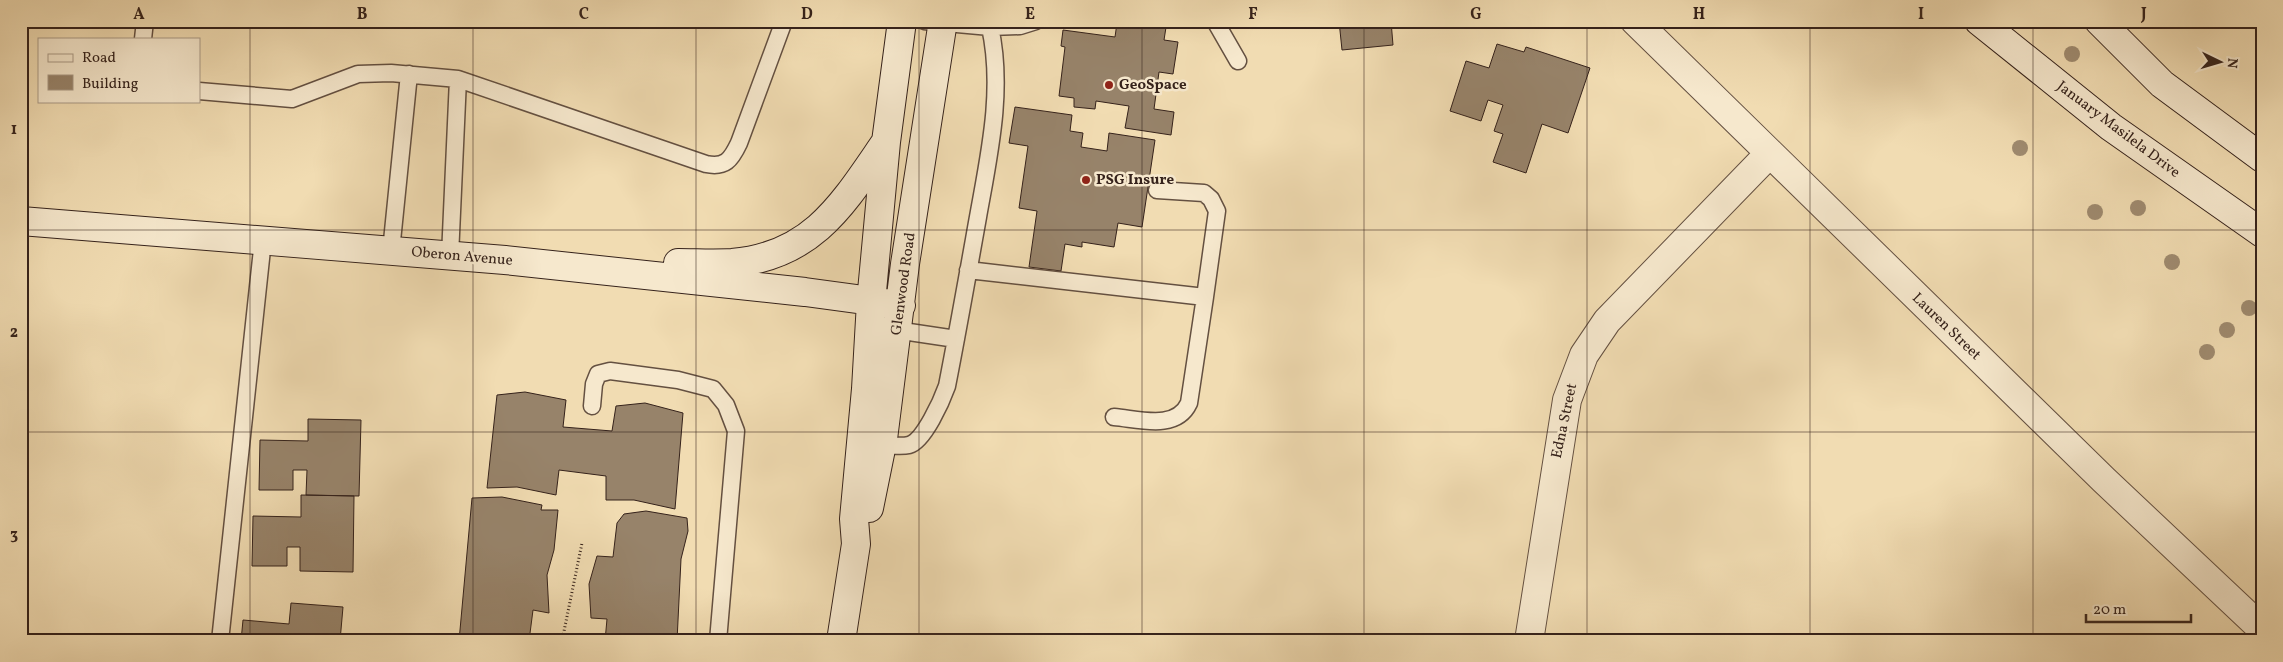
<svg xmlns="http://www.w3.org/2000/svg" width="2283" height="662" font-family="Vollkorn,serif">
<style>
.building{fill:#97836a;stroke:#35221b}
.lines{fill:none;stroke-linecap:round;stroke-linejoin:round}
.lane-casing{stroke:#645041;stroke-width:19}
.street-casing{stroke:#645041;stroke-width:30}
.secondary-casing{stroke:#35221b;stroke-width:30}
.path{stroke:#35221b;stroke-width:3;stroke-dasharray:1 2.5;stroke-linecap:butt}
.lane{stroke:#f6e8cd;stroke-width:16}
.street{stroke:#f6e8cd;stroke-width:28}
.secondary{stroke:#f6e8cd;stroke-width:28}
.tree{fill:#9f8b70}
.grid{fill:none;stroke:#35221b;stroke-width:1;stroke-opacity:0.55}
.poi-dot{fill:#8f2418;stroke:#f6e8cd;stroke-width:2}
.labels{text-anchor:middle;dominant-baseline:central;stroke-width:5;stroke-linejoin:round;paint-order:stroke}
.poi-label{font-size:15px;font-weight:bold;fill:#35221b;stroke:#f6e8cd;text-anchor:start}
.street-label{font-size:15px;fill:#35221b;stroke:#f6e8cd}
.neatline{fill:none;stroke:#35221b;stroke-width:2}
.grid-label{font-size:16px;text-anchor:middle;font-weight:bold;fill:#35221b}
</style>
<rect width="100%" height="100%" fill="#f1dcb2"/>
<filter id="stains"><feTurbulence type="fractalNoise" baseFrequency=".004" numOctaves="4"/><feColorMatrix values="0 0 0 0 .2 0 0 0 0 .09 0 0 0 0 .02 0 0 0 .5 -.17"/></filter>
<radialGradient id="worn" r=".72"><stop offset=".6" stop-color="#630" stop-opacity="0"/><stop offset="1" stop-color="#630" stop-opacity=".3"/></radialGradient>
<path class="building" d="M1123,21H1167L1164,40L1178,42L1173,74L1159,72L1154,109L1174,112L1171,135L1125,128L1129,106L1096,101L1095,109L1074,107V98L1059,96L1065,47L1061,46L1063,30L1115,37L1117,23L1122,24Z
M1339,21H1391L1393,45L1342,50Z
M1497,44L1524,52L1526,47L1590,68L1568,133L1542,124L1526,173L1493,162L1503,134L1494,131L1503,105L1488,100L1481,121L1450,111L1466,61L1489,68Z
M1015,107L1072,115L1070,131L1083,133L1081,147L1107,151L1109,133L1155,140L1142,227L1118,223L1114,247L1082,242V247L1065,244L1061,271L1029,267L1037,211L1019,208L1028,146L1009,143Z
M525,392L566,400L563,427L612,431L616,406L645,403L683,413L675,509L634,500H606V476L559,470L556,495L517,487L487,488L497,395Z
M308,419L361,420L359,496L306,495L307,470H293V490H259L260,440L308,441Z
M301,495L354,496L353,572L300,571V547H287V566H252L253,516L301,517Z
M502,497L542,505L541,510H558L554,550L547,575L549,613L533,610L529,641H459L472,498Z
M646,511L687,518L688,531L681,559L677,641H605L607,619L591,618L589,584L597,556L613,557L617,523L624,514Z
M291,603L343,607L340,641H241L243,620L289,624Z"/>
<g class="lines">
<defs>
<path id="lane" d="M1215,21L1238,61
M990,27L1020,26L1036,21
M143,39L145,21
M199,91L292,99L358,74L391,73L458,79L706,164C725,168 731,160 739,143L784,21
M391,251L409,74
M450,256L458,79
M968,270L1205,297L1217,211L1211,199L1204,193L1157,190
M889,329L956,339
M592,406L594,384L598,374L610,371L678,380L713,389L726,405L736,431L718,641
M1114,417C1139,419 1176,431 1189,403L1205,297
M882,445C890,445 901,447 909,445C924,441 942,400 947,386C958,330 968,273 978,217C989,155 1004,90 990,27L924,21
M220,641L263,240"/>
<path id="street" d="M1635,21L2104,480L2262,629
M1529,641L1567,400L1584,355L1607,321L1769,154"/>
<path id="secondary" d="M1979,21L2111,127L2262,233
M2099,21L2162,84L2262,158
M21,221L505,260L805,292L901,305
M678,263C696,263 714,264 732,263C813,256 843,204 885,143
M869,508L883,439L905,264L943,21
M841,641L856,544L854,519L866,389L871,302L886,142L902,21"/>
</defs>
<use href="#lane" class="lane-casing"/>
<use href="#street" class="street-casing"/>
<use href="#secondary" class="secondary-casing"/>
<path class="path" d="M562,641L582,543"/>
<use href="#lane" class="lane"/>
<use href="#street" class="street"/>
<use href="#secondary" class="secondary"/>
</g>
<g class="tree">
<circle cx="2072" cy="54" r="8"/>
<circle cx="2020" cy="148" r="8"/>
<circle cx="2138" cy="208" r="8"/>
<circle cx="2095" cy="212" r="8"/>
<circle cx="2172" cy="262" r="8"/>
<circle cx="2249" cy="308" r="8"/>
<circle cx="2227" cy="330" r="8"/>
<circle cx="2207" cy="352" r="8"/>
</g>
<path class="grid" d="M250,21V641M473,21V641M696,21V641M919,21V641M1142,21V641M1364,21V641M1587,21V641M1810,21V641M2033,21V641M21,230H2262M21,432H2262"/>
<g class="poi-dot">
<circle cx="1109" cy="85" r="5"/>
<circle cx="1086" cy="180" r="5"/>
</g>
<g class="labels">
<g class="poi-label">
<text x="1119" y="85">GeoSpace</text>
<text x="1096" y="180">PSG Insure</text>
</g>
<g class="street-label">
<text transform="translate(2118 130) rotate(37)">January Masilela Drive</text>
<text transform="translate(462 257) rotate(5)">Oberon Avenue</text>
<text transform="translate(904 284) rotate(-82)">Glenwood Road</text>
<text transform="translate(1946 327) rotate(44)">Lauren Street</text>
<text transform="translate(1565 421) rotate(-78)">Edna Street</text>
</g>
</g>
<rect width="2283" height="662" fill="none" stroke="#f1dcb2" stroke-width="55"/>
<rect x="38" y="38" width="162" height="65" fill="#f6e8cd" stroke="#a99986"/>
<rect x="48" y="54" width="25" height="8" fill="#f6e8cd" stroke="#a99986"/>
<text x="82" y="62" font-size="15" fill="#35221b">Road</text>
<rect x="48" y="75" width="25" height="15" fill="#97836a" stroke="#a99986"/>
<text x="82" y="88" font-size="15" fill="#35221b">Building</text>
<g transform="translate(2220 62) rotate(95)" stroke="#f6e8cd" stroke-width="4" paint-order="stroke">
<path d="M0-4L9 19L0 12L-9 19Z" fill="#35221b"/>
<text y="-8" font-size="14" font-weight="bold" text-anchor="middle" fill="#35221b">N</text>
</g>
<path d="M2086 614v8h105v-8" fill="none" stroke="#35221b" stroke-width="2.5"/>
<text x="2093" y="614" font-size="15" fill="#35221b" stroke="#f6e8cd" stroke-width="4" paint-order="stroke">20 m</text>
<rect x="28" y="28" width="2228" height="606" class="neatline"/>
<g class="grid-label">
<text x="139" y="19">A</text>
<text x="362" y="19">B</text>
<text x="584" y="19">C</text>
<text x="807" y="19">D</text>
<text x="1030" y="19">E</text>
<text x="1253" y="19">F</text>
<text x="1476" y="19">G</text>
<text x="1699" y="19">H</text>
<text x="1921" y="19">I</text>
<text x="2144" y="19">J</text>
<text x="14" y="134">1</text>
<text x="14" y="337">2</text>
<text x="14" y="539">3</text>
</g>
<rect width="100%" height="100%" filter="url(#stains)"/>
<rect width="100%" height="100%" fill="url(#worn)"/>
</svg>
